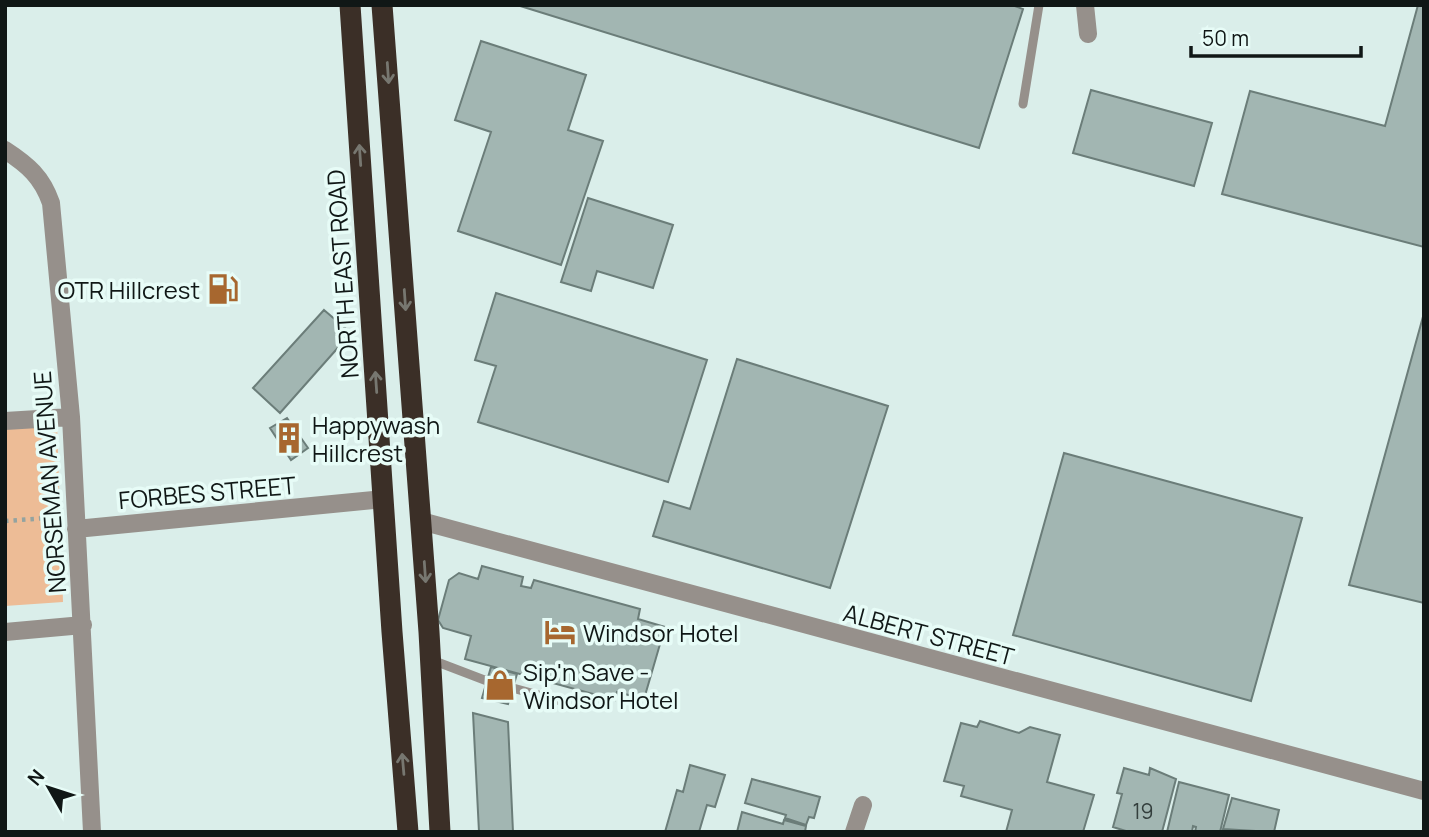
<svg xmlns="http://www.w3.org/2000/svg" width="1429" height="837" font-family="Manrope,sans-serif">
<style>
.green{fill:#edbc96}
.building{fill:#a2b6b2;stroke:#6b7d79;stroke-width:2}
.lines{fill:none;stroke-linecap:round;stroke-linejoin:round}
.path{stroke:#93a3a0;stroke-width:4.5;stroke-dasharray:3.5 5;stroke-linecap:butt}
.lane{stroke:#96908b;stroke-width:9}
.street{stroke:#96908b;stroke-width:18}
.highway{stroke:#3b2f27;stroke-width:21}
.oneway{stroke:#777770}
.labels{text-anchor:middle;dominant-baseline:central;stroke-width:7;stroke-linejoin:round;paint-order:stroke}
.number-label{font-size:21px;fill:#343f3d}
.street-label{font-size:24px;fill:#101716;stroke:#e7fcf7}
.poi-label{font-size:24px;fill:#101716;stroke:#e7fcf7;text-anchor:start}
</style>
<rect width="100%" height="100%" fill="#daeeea"/>
<path class="green" d="M57,424L63,602L5,606V427Z"/>
<path class="building" d="M517,5H1012L1023,9L979,148Z
M1418,5H1424V247L1222,194L1250,91L1385,126Z
M481,41L586,75L568,130L603,141L561,265L458,231L491,132L455,120Z
M1091,90L1212,123L1194,186L1073,153Z
M588,198L673,225L653,288L597,271L591,291L561,282Z
M496,293L707,360L668,482L478,422L496,366L475,360Z
M324,310L351,333L280,413L253,388Z
M1424,313V603L1349,585Z
M737,359L888,406L830,588L653,536L664,501L690,509Z
M287,418L308,448L291,460L270,428Z
M1064,453L1302,518L1251,701L1013,635Z
M482,566L523,577L521,586L531,588L534,580L640,609L638,619L665,627L644,699L617,692L615,700L465,659L471,636L443,628L438,620L449,580L459,573L478,579Z
M491,667L517,674L508,704L482,698Z
M473,713L508,722L513,832H479Z
M980,721L1019,733L1030,727L1060,735L1047,782L1094,795L1083,832H1006L1012,810L961,796L964,786L944,781L961,723L977,727Z
M690,765L725,775L715,807L707,805L699,832H665L677,790L683,792Z
M1124,768L1149,775L1150,768L1176,779L1162,832H1129L1113,827L1122,794L1117,793Z
M752,779L820,797L814,818L809,817L806,825L785,818L786,815L745,803Z
M1179,782L1229,795L1220,832H1195L1196,827L1193,826L1192,832H1167Z
M1232,798L1279,810L1274,832L1223,829Z
M742,812L783,824L784,820L806,826L805,832H737Z"/>
<g class="lines">
<path class="path" d="M5,521L47,518"/>
<path class="lane" d="M1023,104L1039,5
M432,660L487,681L564,702"/>
<path class="street" d="M1085,5L1088,34
M5,150C28,165 42,177 51,203L71,417L92,832
M5,421L71,417
M421,521L1424,791
M76,529L384,499
M5,632L83,625
M854,832L863,805"/>
<path class="highway" d="M350,5L392,632L408,832
M382,5L429,632L440,832"/>
</g>
<defs><path id="oneway-shaft" d="M-6 0H5M1.5-3L5.5 0L1.5 3" fill="none" stroke-width="1.6" stroke-linecap="round" stroke-linejoin="round" transform="scale(1.75)"/></defs>
<g class="oneway">
<use href="#oneway-shaft" transform="translate(388 73) rotate(86)"/>
<use href="#oneway-shaft" transform="translate(360 155) rotate(-94)"/>
<use href="#oneway-shaft" transform="translate(405 300) rotate(86)"/>
<use href="#oneway-shaft" transform="translate(376 382) rotate(-94)"/>
<use href="#oneway-shaft" transform="translate(425 572) rotate(86)"/>
<use href="#oneway-shaft" transform="translate(403 764) rotate(-95)"/>
</g>
<defs>
<symbol id="fuel-bare" viewBox="-9 -9 18 18"><path d="M-5.5-6h7V0h2V4h1.3V-2.5L3-4.5l.8-.8L6-3V5H2.5V1h-1V6h-7ZM-4.2-4.7v3.2H.2V-4.7Z" fill="#a7672f" stroke="#e7fcf7" stroke-width="2.5" paint-order="stroke"/></symbol>
<symbol id="building-bare" viewBox="-9 -9 18 18"><path d="M-4-6H4V6H1V3H-1V6H-4ZM-2.5-4.3h1.7v1.8h-1.7ZM.8-4.3h1.7v1.8H.8ZM-2.5-1h1.7V.8h-1.7ZM.8-1h1.7V.8H.8Z" fill="#a7672f" stroke="#e7fcf7" stroke-width="2.5" paint-order="stroke"/></symbol>
<symbol id="hotel-bare" viewBox="-9 -9 18 18"><path d="M-6-4.5h1.5V1H6V5H4.5V3h-9V5H-6ZM-4 0a1.8 1.8 0 1 1 3.6 0ZM.5 0V-2.5h3Q6-2.5 6 0Z" fill="#a7672f" stroke="#e7fcf7" stroke-width="2.5" paint-order="stroke"/></symbol>
<symbol id="shop-bare" viewBox="-9 -9 18 18"><path d="M-5-2.5h2.3a2.7 3.5 0 0 1 5.4 0H5L5.5 6h-11ZM-1.5-2.5h3a1.5 2.3 0 0 0-3 0Z" fill="#a7672f" stroke="#e7fcf7" stroke-width="2.5" paint-order="stroke"/></symbol>
</defs>
<g fill-rule="evenodd">
<use href="#fuel-bare" x="201" y="267" width="44" height="44"/>
<use href="#building-bare" x="267" y="416" width="44" height="44"/>
<use href="#hotel-bare" x="538" y="610" width="44" height="44"/>
<use href="#shop-bare" x="478" y="663" width="44" height="44"/>
</g>
<g class="labels">
<g class="number-label">
<text x="1143" y="811">19</text>
</g>
<g class="street-label">
<text transform="translate(342 274) rotate(-94)">NORTH EAST ROAD</text>
<text transform="translate(49 482) rotate(-94)">NORSEMAN AVENUE</text>
<text transform="translate(207 492) rotate(-5)">FORBES STREET</text>
<text transform="translate(929 634) rotate(15)">ALBERT STREET</text>
</g>
<g class="poi-label">
<text x="200" y="289" text-anchor="end">OTR Hillcrest</text>
<text x="312" y="424">Happywash<tspan x="312" dy="28">Hillcrest</tspan></text>
<text x="583" y="632">Windsor Hotel</text>
<text x="523" y="671">Sip'n Save -<tspan x="523" dy="28">Windsor Hotel</tspan></text>
</g>
</g>
<rect width="1429" height="837" fill="none" stroke="#101716" stroke-width="14"/>
<g transform="translate(49 788) rotate(309)" stroke="#e7fcf7" stroke-width="5" paint-order="stroke">
<path d="M0-5L12 26L0 18L-12 26Z" fill="#101716"/>
<text y="-10" font-size="19" font-weight="bold" text-anchor="middle" fill="#101716">N</text>
</g>
<path d="M1191 46v10h170v-10" fill="none" stroke="#101716" stroke-width="3.5"/>
<text x="1202" y="46" font-size="21" fill="#101716" stroke="#e7fcf7" stroke-width="5" paint-order="stroke">50 m</text>
</svg>
